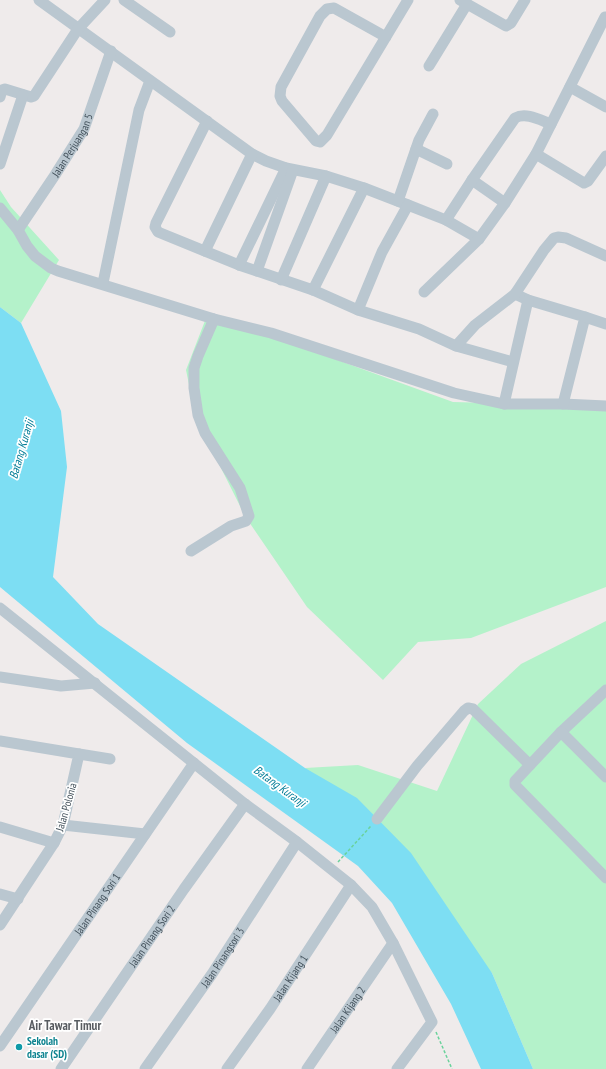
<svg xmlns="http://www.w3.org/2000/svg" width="606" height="1069" font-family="'PT Sans Narrow',sans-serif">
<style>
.green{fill:#b4f2ca}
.water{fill:#7ddef3}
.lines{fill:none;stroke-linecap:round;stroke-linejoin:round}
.path{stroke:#6ad29b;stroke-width:1.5;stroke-dasharray:3 2;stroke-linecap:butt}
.minor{stroke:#bac7d0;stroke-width:11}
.culture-dot{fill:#0f9aa8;stroke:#fff;stroke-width:1.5}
.labels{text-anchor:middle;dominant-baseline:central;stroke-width:3.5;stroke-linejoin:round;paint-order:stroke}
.street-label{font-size:11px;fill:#42505a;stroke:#fff}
.culture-label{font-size:11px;font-weight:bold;fill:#0d838f;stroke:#fff;text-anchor:start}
.water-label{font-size:12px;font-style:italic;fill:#037d97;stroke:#fff}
.quarter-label{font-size:13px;font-weight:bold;fill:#585c61;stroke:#fff}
</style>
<rect width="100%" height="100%" fill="#efebeb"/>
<path class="green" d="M0,190L11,207L59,260L21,323L0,307Z
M208,313L453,402L606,406V587L471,638L418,642L383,680L307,607L245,516L196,418L186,370Z
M606,621V1069H533L492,973L305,768L358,765L437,791L478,704L521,664Z"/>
<path class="water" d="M0,307L21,323L61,411L67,467L53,577L98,624L305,768L357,798L411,853L492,973L533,1069H481L451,1004L392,903L358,866L187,743L0,587Z"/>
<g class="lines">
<path class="path" d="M338,862L371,826
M436,1032L452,1069"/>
<g class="minor">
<path d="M39,0L252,154L266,161L286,168L326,176L364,188L408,205L446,220L479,239"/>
<path d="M124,0L170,32"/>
<path d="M460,0L506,26L511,23L525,0"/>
<path d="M386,37L334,8L327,9L320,16L281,87L280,96L282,101L316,141L320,142L327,135L408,0"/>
<path d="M429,66L467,4"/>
<path d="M570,87L606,107"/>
<path d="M0,97L2,90L5,89L31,97L34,96L78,29L105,0"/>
<path d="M207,121L156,223L155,227L158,232L239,265L313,290L358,310L419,329L456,346L513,362"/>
<path d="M416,149L447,164"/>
<path d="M536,154L584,183L588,181L606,156"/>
<path d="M0,164L23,95"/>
<path d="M472,180L505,203"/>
<path d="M398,201L419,140L433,114"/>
<path d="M0,208L18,230L27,246L35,256L51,268L58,271L214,319L271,333L454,393L504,404H563L606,406"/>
<path d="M446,220L472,180L515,118C526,112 540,120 551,124"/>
<path id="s1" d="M18,230L55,175L84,129L111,51"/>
<path d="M205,251L252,154"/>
<path d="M239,265L286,168"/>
<path d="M257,271L293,170"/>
<path d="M281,280L326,176"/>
<path d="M103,283L139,110L150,81"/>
<path d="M313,290L364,188"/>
<path d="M424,292L479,239L505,203L536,154L605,17"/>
<path d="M515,294L528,300L585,317L563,404"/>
<path d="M358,310L382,252L408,205"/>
<path d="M585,317L606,324"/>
<path d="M456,346L475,325L515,294L544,250L554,238L558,237L566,238L606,256"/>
<path d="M504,404L528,300"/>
<path d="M191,551L231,526L246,521L249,516L240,488L205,433L198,415L194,388V368L198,356L214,319"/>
<path d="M0,608L245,804L297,842L351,885L372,907L393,943"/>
<path d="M0,677L61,686L95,683"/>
<path d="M606,690L561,732L515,781V785L606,878"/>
<path d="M561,732L606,777"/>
<path d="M0,741L79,754L63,825L54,843L0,925"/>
<path d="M79,754L110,759"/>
<path d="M377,819L417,766L464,711L468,708L473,709L530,765"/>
<path d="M63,825L145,834"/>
<path d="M0,827L54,843"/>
<path d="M0,894L18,899"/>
<path id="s2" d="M0,1046L194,763"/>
<path id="s3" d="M61,1069L184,889L245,804"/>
<path id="s4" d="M145,1069L212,974L297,842"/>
<path id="s5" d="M227,1069L270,1009L351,885"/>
<path id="s6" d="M307,1069L393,943L432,1022L397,1069"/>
</g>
</g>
<circle class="culture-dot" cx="19" cy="1047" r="4"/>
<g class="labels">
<g class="street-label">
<text stroke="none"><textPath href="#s1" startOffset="101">Jalan Perjuangan 5</textPath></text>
<text transform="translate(66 807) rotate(-74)">Jalan Polonia</text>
<text stroke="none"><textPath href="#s2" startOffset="172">Jalan Pinang Sori 1</textPath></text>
<text stroke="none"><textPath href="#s3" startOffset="161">Jalan Pinang Sori 2</textPath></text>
<text stroke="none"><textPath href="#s4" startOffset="136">Jalan Pinangsori 3</textPath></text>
<text stroke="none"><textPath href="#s5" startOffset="111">Jalan Kijang 1</textPath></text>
<text stroke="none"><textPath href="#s6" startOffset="72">Jalan Kijang 2</textPath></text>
</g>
<g class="culture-label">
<text x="27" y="1041">Sekolah<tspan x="27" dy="13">dasar (SD)</tspan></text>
</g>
<g class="water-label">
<text transform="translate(21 449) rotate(-74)">Batang Kuranji</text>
<text transform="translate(280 786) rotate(36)">Batang Kuranji</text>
</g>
<g class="quarter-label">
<text x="65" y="1025">Air Tawar Timur</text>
</g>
</g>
</svg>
